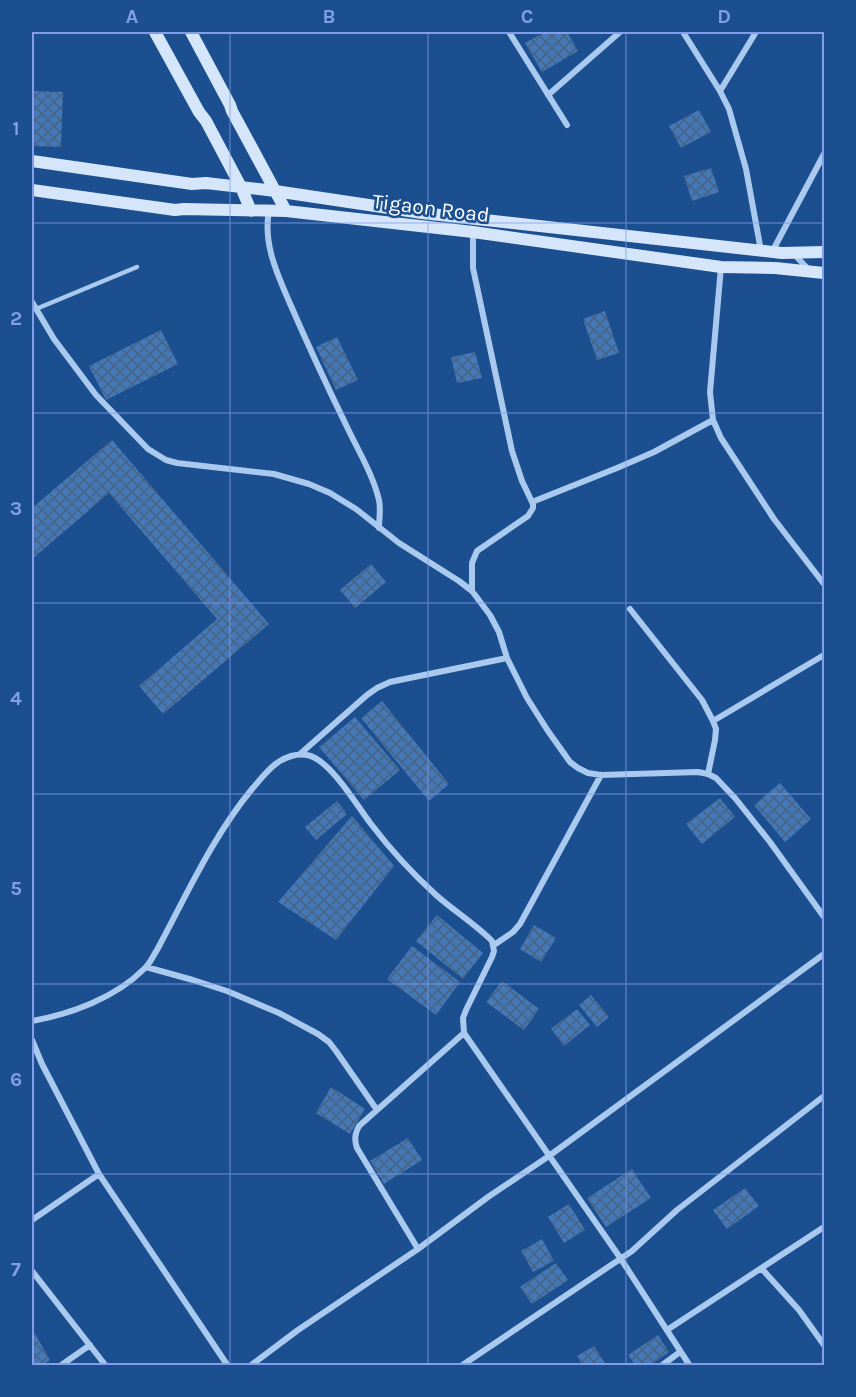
<svg xmlns="http://www.w3.org/2000/svg" width="856" height="1397" font-family="Karla,sans-serif">
<style>
.building{fill:url(#building-cross-hatch)}
.lines{fill:none;stroke-linecap:round;stroke-linejoin:round}
.lane{stroke:#a9c9ee;stroke-width:4.5}
.street{stroke:#a9c9ee;stroke-width:6}
.secondary{stroke:#d6e6fa;stroke-width:12}
.grid{fill:none;stroke:#839eea;stroke-width:1.5;stroke-opacity:0.55}
.labels{text-anchor:middle;dominant-baseline:central;stroke-width:5;stroke-linejoin:round;paint-order:stroke}
.street-label{font-size:21px;fill:#fff;stroke:#1b4f8f}
.neatline{fill:none;stroke:#839eea;stroke-width:2}
.grid-label{font-size:20px;text-anchor:middle;font-weight:bold;fill:#839eea}
</style>
<defs>
<pattern id="building-cross-hatch" width="8" height="8" patternUnits="userSpaceOnUse" patternTransform="scale(1.5)"><rect width="8" height="8" fill="#4478b7"/><path d="M0 0l8 8M0 8l8-8" fill="none" stroke="#486282"/></pattern>
</defs>
<rect width="100%" height="100%" fill="#1b4f8f"/>
<path class="building" d="M545,32H567L578,51L542,72L525,43Z
M32,91L63,92L61,147L32,146Z
M699,110L711,132L681,148L669,126Z
M711,168L719,192L692,201L684,176Z
M605,311L619,353L597,360L583,319Z
M161,330L178,364L106,400L89,366Z
M337,337L358,380L336,390L316,347Z
M475,352L482,378L457,383L451,357Z
M112,440L269,624L163,714L139,686L217,619L109,493L32,559V508Z
M371,564L386,582L355,608L340,590Z
M382,701L449,784L429,801L361,718Z
M355,717L400,770L364,800L319,747Z
M780,783L811,819L785,842L754,805Z
M720,798L735,817L702,844L686,824Z
M337,801L347,814L316,840L305,827Z
M352,816L394,866L336,940L278,902Z
M437,915L483,953L463,979L416,941Z
M534,925L556,938L541,962L520,949Z
M412,946L460,982L436,1015L387,979Z
M502,981L539,1009L524,1030L486,1002Z
M591,995L609,1017L597,1027L579,1005Z
M577,1009L590,1025L564,1046L551,1029Z
M331,1087L365,1109L350,1134L316,1113Z
M408,1138L422,1160L384,1184L370,1161Z
M632,1169L651,1198L606,1227L587,1198Z
M745,1188L759,1206L727,1229L713,1210Z
M569,1204L585,1230L564,1243L548,1217Z
M542,1239L554,1261L533,1272L521,1251Z
M556,1263L568,1280L532,1304L520,1287Z
M34,1332L50,1360L40,1366H32V1334Z
M658,1335L669,1352L649,1366H636L628,1355Z
M594,1346L607,1366H583L577,1356Z"/>
<g class="lines">
<path class="lane" d="M36,309L137,267"/>
<path class="street" d="M509,32L567,125
M683,32L720,91L729,109L746,169L761,251
M720,91L756,32
M548,95L620,32
M269,211C263,242 276,271 288,299C307,343 327,386 348,429C359,452 373,475 379,500C381,509 379,519 379,528
M772,252L824,154
M793,253L809,270
M721,267L710,392L713,420L721,438L774,519L824,584
M32,302L54,339L96,395L148,449L166,460L177,463L274,474L309,484L330,493L356,509L399,543L459,581L472,591L490,615L499,632L507,658L527,698L548,731L570,762L578,768L588,773L601,775L698,772L708,774L716,778L735,798L770,842L824,917
M532,502L617,468L654,452L713,420
M472,591V563L477,551L528,516L533,508V504L522,481L512,451L473,268V232
M630,609L702,700L713,721L716,729L715,740L708,774
M713,721L824,655
M300,754L367,695L377,688L390,682L507,658
M494,945L513,932L520,924L601,775
M146,967L193,980L227,991L279,1013L318,1034L329,1042L336,1051L377,1110
M32,1021C71,1014 115,998 144,969C150,964 153,956 157,950C186,896 213,836 252,789C260,780 267,770 277,763C285,757 297,753 307,755C330,759 357,806 371,824C390,849 413,874 436,895C454,911 475,924 492,941L494,951L492,957L466,1010L463,1018L464,1033L621,1259L690,1366
M32,1040L42,1064L99,1174L228,1366
M32,1220L99,1174
M418,1249L357,1148C354,1139 355,1134 359,1126L464,1033
M762,1269L799,1310L824,1345
M32,1271L106,1366
M667,1330L824,1227
M60,1366L90,1345
M250,1366L298,1330L418,1249L488,1197L549,1156L824,954
M461,1366L632,1251L677,1210L824,1096
M661,1366L680,1352"/>
<path class="secondary" d="M155,32L199,112L206,121L241,187L251,211
M191,32L230,105L232,111L286,211
M32,161L192,184L206,183L275,191L422,213L782,253L824,252
M32,190L175,210L184,209L286,211L473,232L721,267L775,268L824,273"/>
</g>
<path class="grid" d="M230,32V1366M428,32V1366M626,32V1366M32,223H824M32,413H824M32,603H824M32,794H824M32,984H824M32,1174H824"/>
<g class="labels">
<g class="street-label">
<text transform="translate(431 208) rotate(7)">Tigaon Road</text>
</g>
</g>
<rect width="856" height="1397" fill="none" stroke="#1b4f8f" stroke-width="66"/>
<rect x="33" y="33" width="790" height="1331" class="neatline"/>
<g class="grid-label">
<text x="132" y="23">A</text>
<text x="329" y="23">B</text>
<text x="527" y="23">C</text>
<text x="724" y="23">D</text>
<text x="16" y="135">1</text>
<text x="16" y="325">2</text>
<text x="16" y="515">3</text>
<text x="16" y="705">4</text>
<text x="16" y="895">5</text>
<text x="16" y="1086">6</text>
<text x="16" y="1276">7</text>
</g>
</svg>
